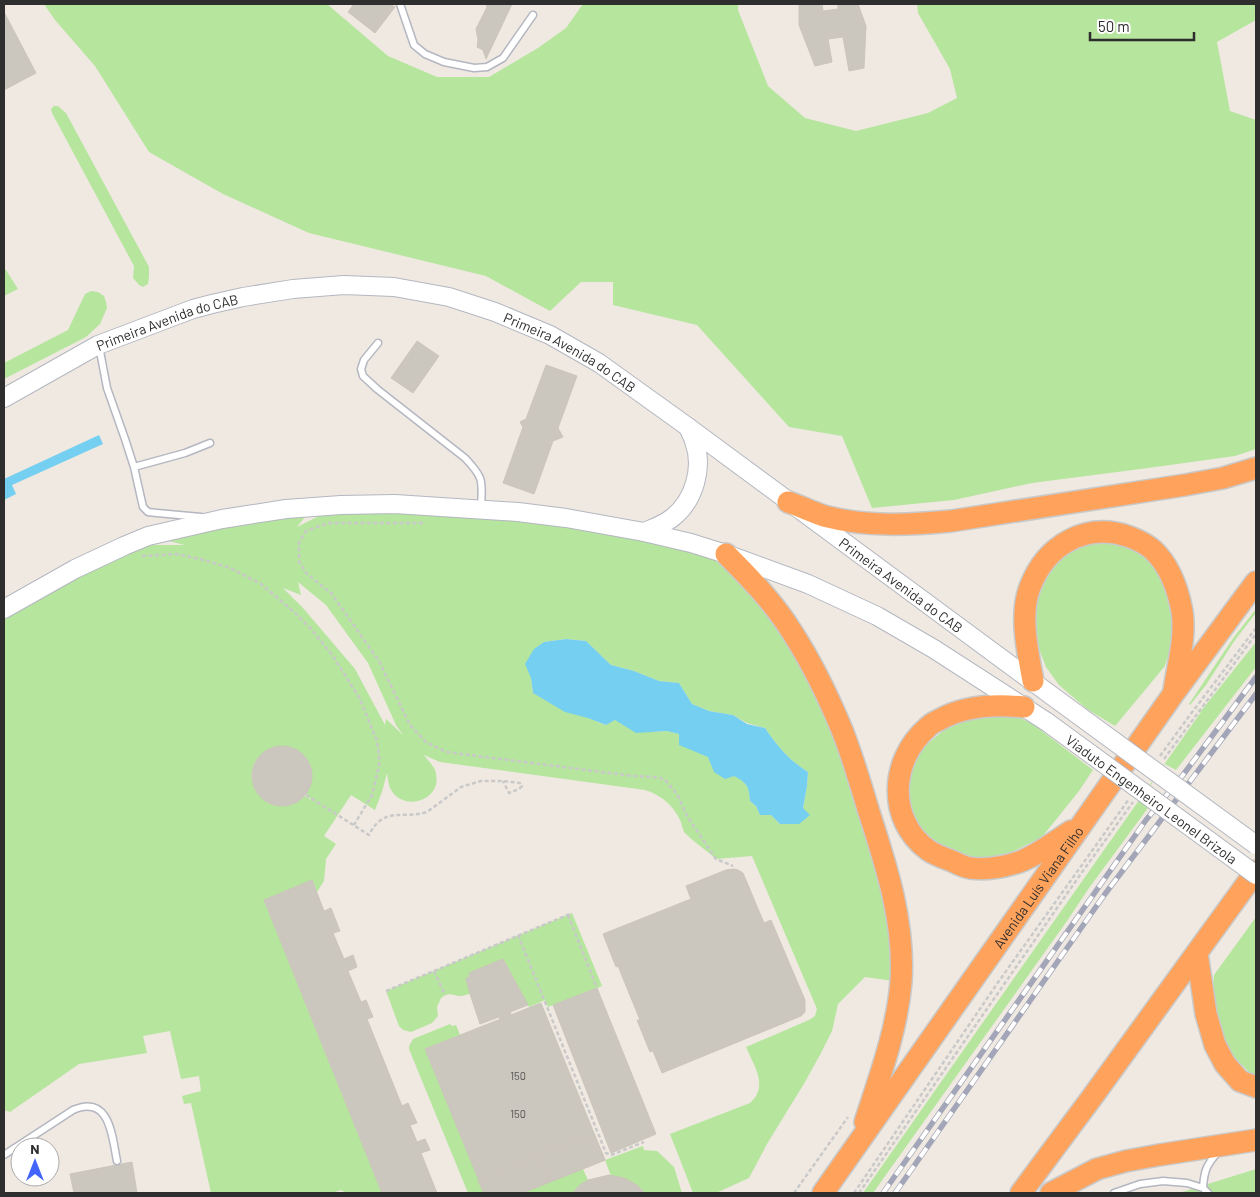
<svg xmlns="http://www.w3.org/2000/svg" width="1260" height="1197" font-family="Barlow,sans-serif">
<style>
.green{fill:#b6e59e;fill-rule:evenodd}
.water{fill:#75cff0}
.building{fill:#cbc7bf;stroke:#cbc5ba}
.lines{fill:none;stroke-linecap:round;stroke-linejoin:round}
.lane-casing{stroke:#b4b7c1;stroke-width:9}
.secondary-casing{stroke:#b4b7c1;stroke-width:20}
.highway-casing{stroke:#c9c9c9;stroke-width:24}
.path{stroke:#c9c9c9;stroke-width:2.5;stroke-dasharray:4 2.5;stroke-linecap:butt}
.lane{stroke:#fff;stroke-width:6}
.secondary{stroke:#fff;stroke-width:18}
.highway{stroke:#ffa35c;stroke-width:21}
.rail-casing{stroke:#a3a6b8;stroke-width:5.5}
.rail{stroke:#fff;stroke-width:4;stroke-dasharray:11;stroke-linecap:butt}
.secondary-bridge-casing{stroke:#b4b7c1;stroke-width:20;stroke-linecap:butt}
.secondary-bridge{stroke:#fff;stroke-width:18}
.labels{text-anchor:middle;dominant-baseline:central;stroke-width:4;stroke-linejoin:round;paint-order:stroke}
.number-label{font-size:11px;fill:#555452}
.street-label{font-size:14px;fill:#2e2e2e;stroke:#fff}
</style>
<rect width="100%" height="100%" fill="#efe9e1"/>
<path class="green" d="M44,4H327L388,56L437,77H489L538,48L566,28L583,4H738V10L768,86L805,118L856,131L928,113L957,98L950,69L918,13L917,4H1256V20L1217,42L1230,111L1256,120V449L1235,456L1148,468L1032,483L954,500L872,508L842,436L789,427L697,325L613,305V282H581L550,311L486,276L309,233L223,194L149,152L95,66L55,20Z
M54,106H58L66,113L149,267V276L148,284L143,287L139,285L133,278L134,266L52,113L51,109Z
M4,267L18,289L4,296Z
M91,291L98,292L104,296L106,302L107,308L100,324L86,337L4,379V363L68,330L85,294Z
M395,504L691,543L759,587L857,774L901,982L865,977L838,1004L832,1031L821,1053L805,1082L767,1144L749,1178L716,1193H693L670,1134L750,1103C769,1086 754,1066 746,1047L809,1020L815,1016L817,1009L752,856L716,859C706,850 695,843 686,834C682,830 682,824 680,820C673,805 661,795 645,790L440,762L424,755C428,761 435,766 436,774C442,801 402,813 390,788C388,783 388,778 387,773L382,792L375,810L351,795L324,836L336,844L326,859L324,881L317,892L312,880L264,900L382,1193H346L341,1190L332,1193H211L191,1103L184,1104L182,1096L201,1091L199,1076L181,1079L170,1031L143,1036L147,1053L79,1064L10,1112L4,1110V609L144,545H185L148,536L313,507L297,527L341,505ZM298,582L326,605L368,663L396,725L403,735L386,719L385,725L355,669L303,608L283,588L301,595ZM566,639L586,641L611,665L634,671L659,681L679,683L692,704L709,711L733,715L747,723L765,728C778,747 788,759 808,772L807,786L803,808L780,824L771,815H760L756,806L750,801L749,789L744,782L708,757L699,752L679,734L667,731L654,732L615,720L605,725L533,693L531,678L544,642ZM282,746C309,751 320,771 306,795L315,802L305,796C261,833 223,756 282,746Z
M1092,543H1122L1143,554L1161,574L1172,598L1173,640L1165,666L1115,726L1087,709L1059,685L1046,667L1036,641L1034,607L1047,573L1069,551Z
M1256,609V613L1235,640L1206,685L1190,705L1201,711L1256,642V667L1176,770L1165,764L1140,801L1148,808L1089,888L1067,921L873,1193H863L1201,712L1189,704L1234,637Z
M983,715L1017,716L1034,725L1093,770L1079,791L1042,837L1012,852L984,858L966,857L948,851L921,831L913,816L909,802V773L924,747L951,724Z
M572,913L602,986L548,1007L545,1000L529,1007L503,959L469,973L470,977L466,978L470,994C467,994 464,996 461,996C452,996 450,991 441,998L437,1007L438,1016L432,1023L411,1032L403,1030L399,1026L386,991Z
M1256,917V1076L1252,1075L1231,1054L1215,1026L1212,997L1214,975Z
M450,1024L452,1026L456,1025L460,1035L425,1049L484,1193H468L409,1049V1046L413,1039Z
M643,1146L644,1150L657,1151L674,1167L682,1193H645C634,1182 627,1178 611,1176L605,1160Z
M583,1169L588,1180L580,1185L573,1193H522Z
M1256,1169V1193H1179Z"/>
<path class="water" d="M99,435L103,444L12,485L16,494L4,500V479Z
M566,639L586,641L611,665L634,671L659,681L679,683L692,704L709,711L733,715L747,724L765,728C778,747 788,759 808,772L807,786L803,808L810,815L799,824H780L771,815H760L756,806L750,801C749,786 747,783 734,776L725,779L714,772L708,757L679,745V734L667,731L636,733L615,720L606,725L588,718L565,712L533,693L531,678L525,664L534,649L544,642Z"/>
<path class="building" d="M354,4H390L395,7L375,33L348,12Z
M486,4H512L486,59L483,50L477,47L478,40L476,29L487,7Z
M799,4H822L823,11L838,9V4H858L866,26L864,68L849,71L843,37L828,39L832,62L815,66L799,25Z
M4,12L36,73L4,90Z
M417,341L439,356L413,393L391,378Z
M546,365L577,376L558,428L563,437L553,441L534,494L503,483L523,427L520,422L526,419Z
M252 776a30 30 0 1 1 60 0a30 30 0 1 1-60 0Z
M734,869L738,870L743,873L764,923L771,920L805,1000V1012L801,1016L662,1073L653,1051L650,1052L637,1020H640L618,966L616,967L603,934L691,899L686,886L726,870Z
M312,880L324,911L331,908L340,931L333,933L344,959L353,955L357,967L348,971L361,1002L366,1000L373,1017L367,1019L402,1106L408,1103L417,1123L410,1125L417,1142L425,1139L430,1150L421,1153L437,1193H382L264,900Z
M503,959L528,1005L510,1012L511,1014L500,1019L499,1017L480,1024L470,994L466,978L470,977L469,973Z
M597,988L656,1134L611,1153L553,1005Z
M541,1003L605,1160L522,1193H484L425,1049Z
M594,1134L605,1160L550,1182L539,1155Z
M539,1155L550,1182L522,1193H484L478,1181Z
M132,1162L137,1193H74L70,1174Z
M609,1175L624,1178L637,1185L645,1193H573L580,1185L588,1180Z"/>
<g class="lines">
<defs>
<path id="lane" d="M400,4L414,45L425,54L444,62L474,68L487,67L503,58L533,15
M378,343L364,360L361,369L363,376L377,389L465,458C485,479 482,481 481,509
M99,346L107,388L125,439L134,467L143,507L148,512L157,513L201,517
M134,467L185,453L210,443
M4,1155L73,1110C110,1094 112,1136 117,1161
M1203,1188C1204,1170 1207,1164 1219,1151
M1114,1193L1140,1184L1163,1181L1187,1183L1203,1188L1208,1193"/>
<g id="secondary">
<path id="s1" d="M4,398L98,345L193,309L212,304L243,297L293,289L344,285L394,287L449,297L495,312L550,335L599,363L688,427L1059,701"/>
<path d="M644,532C654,528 663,525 672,518C694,501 704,468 694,441C693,437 690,432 688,427"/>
<path d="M4,609L75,569L124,546L148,536L222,519L286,509L341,505L395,504L518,512L566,518L644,532L691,543L726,554L808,584L877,616L934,649L1047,722"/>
</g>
<g id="highway">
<path d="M788,502C800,506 812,512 824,516C866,527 909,525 951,521L1185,485L1223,478L1256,468"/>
<path d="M726,554C750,578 774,603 792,632C812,663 828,696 842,730C852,755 860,782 868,809C886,865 905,922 901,982C897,1030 880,1076 865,1122"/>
<path d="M1033,681C1028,653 1019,615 1030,587C1046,545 1086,521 1130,537C1138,540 1146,544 1153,550C1169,565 1178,590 1182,611C1186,637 1178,664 1174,690"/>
<path d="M1024,707C995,704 965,705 939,720C935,722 930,724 927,728C890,760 887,820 928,850C935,855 944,858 952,861C958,864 964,867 970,868C986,870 1004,867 1019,862C1038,855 1054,842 1071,831"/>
<path d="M1197,953L1206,1014L1215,1045L1225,1064L1240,1081L1256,1087"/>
<path id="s2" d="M823,1193L1174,693L1256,582"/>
<path d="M1021,1193L1093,1096L1256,871"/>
<path d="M1051,1193L1097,1169L1126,1161L1159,1155L1256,1140"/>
</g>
</defs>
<use href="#lane" class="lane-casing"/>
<use href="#secondary" class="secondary-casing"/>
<use href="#highway" class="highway-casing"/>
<path class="path" d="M423,523H328L306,531L299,543V561L307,574L331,593L379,661L410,725L426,742L446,752L633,776L653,777L664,779L677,794L687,816L716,859L733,866
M142,556L177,554L204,560L230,568L261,584L294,612L311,629L333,656L360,699L377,741L379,754V766L372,795L354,825
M1160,756L1190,715L1256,628
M1164,759L1256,634
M306,795L369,835C384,805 403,820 427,812L461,787L481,781H503L520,783L522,786L519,789L509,793L503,781
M568,915L597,988
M518,935L606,1153L611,1155L644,1142
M434,971L445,995
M386,991L572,913
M794,1193L848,1117
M854,1193L999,981L1129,799
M859,1193L1080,875L1133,802"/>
<use href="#lane" class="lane"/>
<use href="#secondary" class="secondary"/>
<use href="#highway" class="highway"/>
<defs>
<path id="rail" d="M883,1193L1146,820L1183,775L1256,677
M895,1193L1105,894L1256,694"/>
</defs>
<use href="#rail" class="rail-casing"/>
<use href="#rail" class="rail"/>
<defs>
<g id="secondary-bridge">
<path d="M1059,701L1256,845"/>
<path id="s3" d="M1047,722L1256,875"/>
</g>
</defs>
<use href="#secondary-bridge" class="secondary-bridge-casing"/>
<use href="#secondary-bridge" class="secondary-bridge"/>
</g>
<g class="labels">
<g class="number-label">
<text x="518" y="1075">150</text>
<text x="518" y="1113">150</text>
</g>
<g class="street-label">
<text stroke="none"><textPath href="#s1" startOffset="181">Primeira Avenida do CAB</textPath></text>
<text stroke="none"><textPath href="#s1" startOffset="602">Primeira Avenida do CAB</textPath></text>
<text stroke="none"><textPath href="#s1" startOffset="1008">Primeira Avenida do CAB</textPath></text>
<text stroke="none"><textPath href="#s3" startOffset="130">Viaduto Engenheiro Leonel Brizola</textPath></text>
<text stroke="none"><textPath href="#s2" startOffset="374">Avenida Luís Viana Filho</textPath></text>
</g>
</g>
<rect width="1260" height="1197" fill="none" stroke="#2e2e2e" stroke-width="10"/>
<g transform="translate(35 1162)"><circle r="24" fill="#ffffff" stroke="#ababab"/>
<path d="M0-4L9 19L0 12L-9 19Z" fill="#4264fb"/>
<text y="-8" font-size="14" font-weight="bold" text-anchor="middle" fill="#2e2e2e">N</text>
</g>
<path d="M1090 32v8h104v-8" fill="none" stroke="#2e2e2e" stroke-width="2.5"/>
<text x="1098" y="32" font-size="15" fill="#2e2e2e" stroke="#ffffff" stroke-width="4" paint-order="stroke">50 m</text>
</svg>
